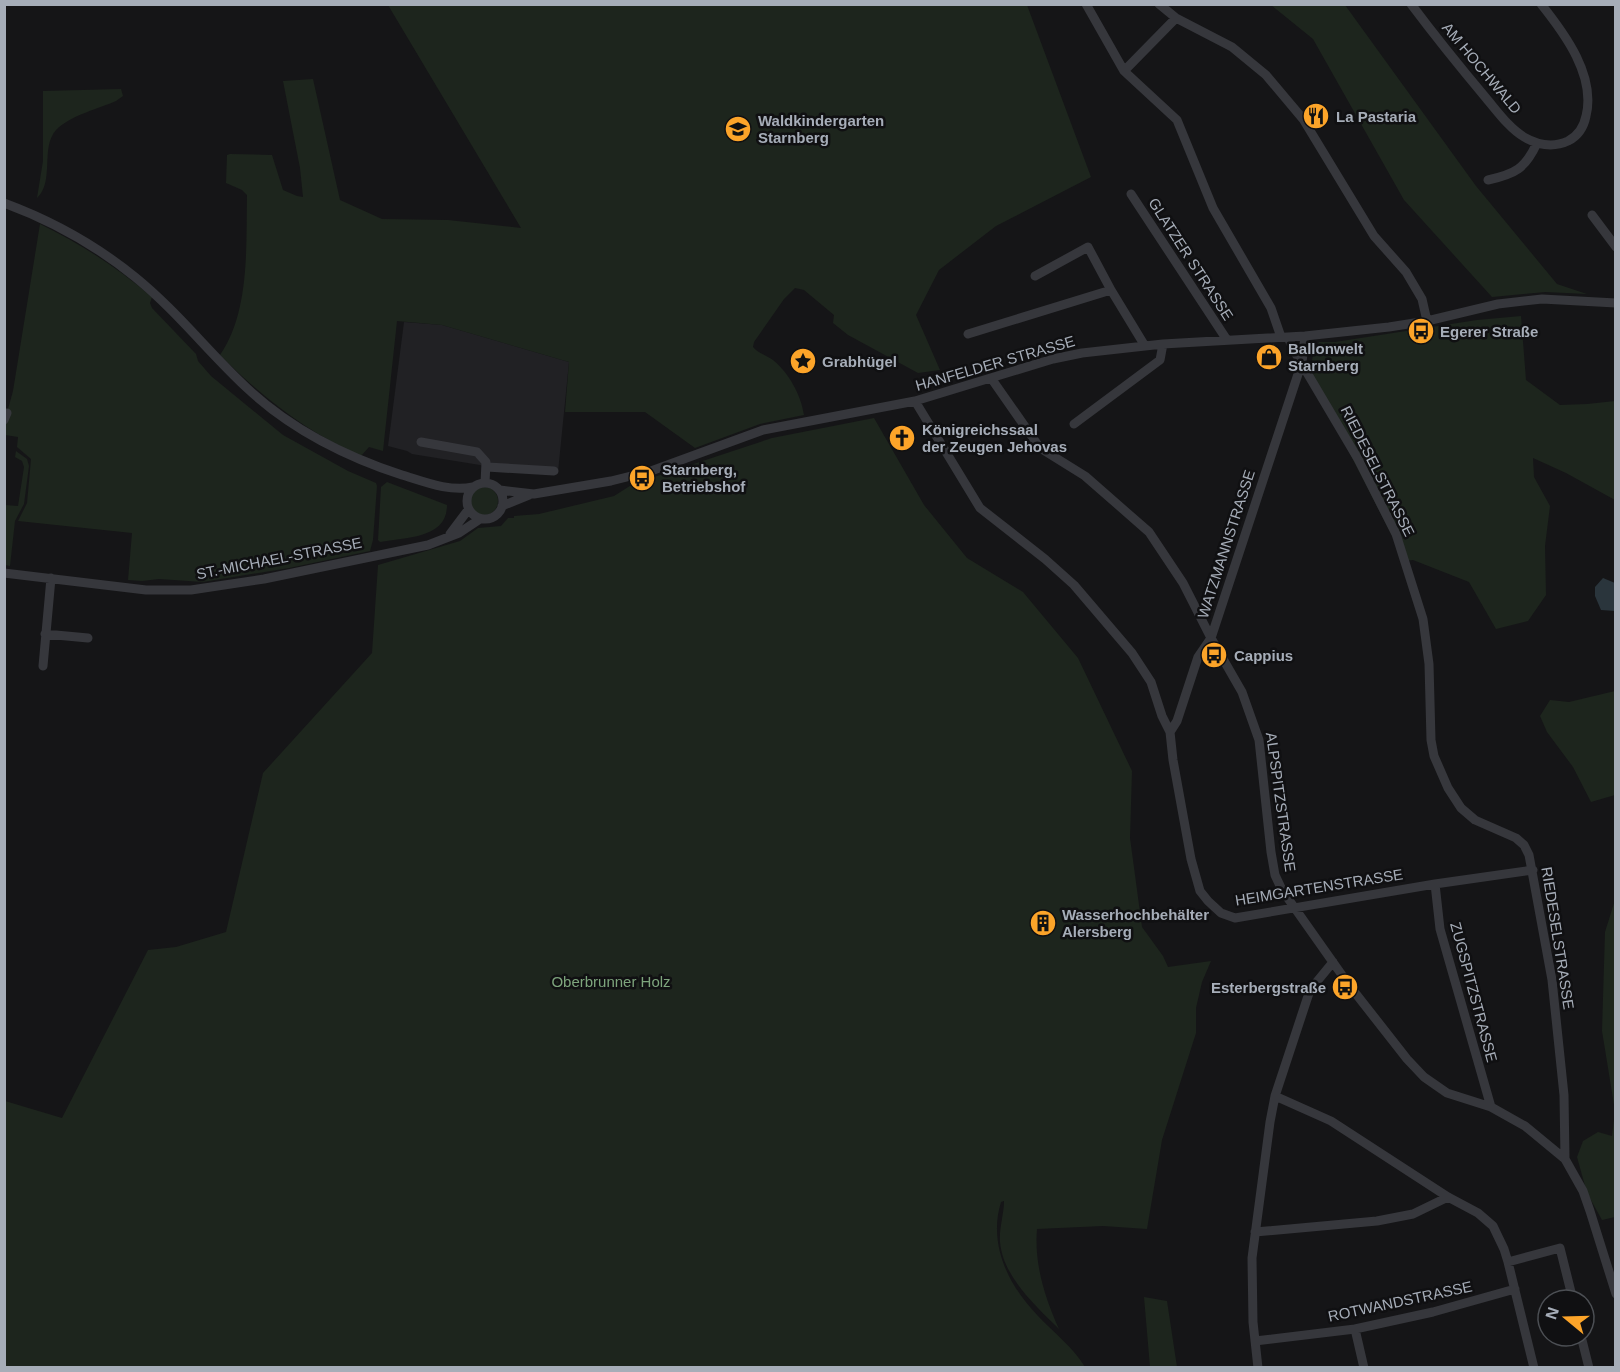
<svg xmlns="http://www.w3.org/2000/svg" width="1620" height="1372" font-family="Helvetica,sans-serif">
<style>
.built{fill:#212124}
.green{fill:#1d251d}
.water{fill:#2a353c}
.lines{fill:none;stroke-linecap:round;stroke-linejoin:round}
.minor{stroke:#36373c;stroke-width:9}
.labels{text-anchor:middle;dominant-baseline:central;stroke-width:5;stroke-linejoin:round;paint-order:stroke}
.street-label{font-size:15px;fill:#a6adb8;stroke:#101012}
.poi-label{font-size:15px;font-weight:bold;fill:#a6adb8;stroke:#101012;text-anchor:start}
.park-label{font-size:15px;fill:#7da47c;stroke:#101012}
</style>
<rect width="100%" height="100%" fill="#151517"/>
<path class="built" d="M404,322L442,325L569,362L558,472L498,471L480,465L412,454L407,451L388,446Z"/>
<path class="green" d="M388,5H1027L1091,177L996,226L939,270L916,315L940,370L918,373L848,335L833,323L834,315L804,290L795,288L784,299L754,342L753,347C758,353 766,355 773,360C789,373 801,395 804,415L760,424L695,448L645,412H565L569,362L442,325L397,321L383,451L369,447L361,456C306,432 262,397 220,355C250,312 246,246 247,195L242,190L226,183L227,155L230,154L272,155L283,190L297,196L303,197L300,168L283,81L313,79L340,200L382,219L448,220L521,228Z
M1271,5H1345L1476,186L1557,284L1587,294L1545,292L1492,297L1404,200L1313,39Z
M121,89L123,96L116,101C98,109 71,115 56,130C40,148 55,181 37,198L43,161V91Z
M40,224C81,244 118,268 152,297L150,303L152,308L196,354L198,361L211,376L283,435L348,471L376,483L377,486L373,540L370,551L289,568L203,582L159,579L142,581L128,580L132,533L18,521L27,503L31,459L17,447L18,437L5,435V420L13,391Z
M1521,316L1526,380L1560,405L1587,404L1615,401V500L1566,473L1533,458L1534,477L1550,506L1545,546L1546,595L1528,621L1496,629L1469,582L1413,560L1405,561L1309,374L1314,351L1319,342H1335L1477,320Z
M874,418L924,505L967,558L1023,592L1078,658L1132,771L1130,838L1142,927L1163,956L1168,967L1211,961L1202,982L1196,1008V1033L1162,1140L1147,1229L1103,1226L1037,1229C1034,1264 1045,1298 1059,1329C1036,1306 1003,1277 1000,1242C999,1228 1004,1214 1004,1201L1001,1202C988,1244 1008,1285 1038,1316C1054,1333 1073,1347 1085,1367H5V1101L62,1118L148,950L176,947L226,932L263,773L372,653L378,565L460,541L478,528L501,526L508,518H514V516L539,514L614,496L633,484L772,438Z
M16,451L27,459L29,466L24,504L15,521L10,566L5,565V505L18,506L24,467L22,461L15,457Z
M387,482L447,505C447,539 406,537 380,542L378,540L381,487Z
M470 501a14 14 0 1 1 28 0a14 14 0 1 1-28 0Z
M1615,691V795L1591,802L1573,767L1547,732L1540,716L1550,700L1569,702Z
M1615,900V1217L1602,1220L1587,1193L1577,1157L1583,1141L1598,1132L1612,1136L1615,1111L1602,1031L1605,932Z
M1144,1297L1167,1301L1177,1367H1150Z"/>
<path class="water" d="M1603,578L1615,583V611L1601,610L1595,596V587Z"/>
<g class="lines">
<path class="minor" d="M1086,4L1124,71L1177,120L1213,208L1271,308L1281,337
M1159,4L1176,18L1232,47L1266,75L1303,119L1374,236L1406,272L1422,299L1427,321
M1411,4C1435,36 1460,67 1486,98C1497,111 1509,128 1524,137C1538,145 1553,148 1568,141C1578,136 1584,126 1586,116C1596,76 1565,34 1541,4
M1124,71L1176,18
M1488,180C1515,174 1525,169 1537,143
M1131,194L1227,340
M4,203C50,220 97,246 135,277C177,311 209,353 248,389C291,429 347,457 402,475C425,482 449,492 473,487
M1592,215L1616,247
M1035,276L1088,247L1111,290
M968,334L1111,290L1145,346
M1288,337L1293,349L1358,459L1396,534L1423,619L1429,664L1431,740L1434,756L1448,788L1461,808L1475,820L1516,838L1524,845L1529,855L1552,980L1564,1095L1565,1159L1583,1191L1590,1211L1616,1294
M991,378L1040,448L1085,476L1149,532L1183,583L1211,638L1242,692L1259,740L1271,852L1275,875L1282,890L1349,985L1407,1059L1424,1077L1447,1093L1491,1107L1525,1126L1565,1159
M915,401L980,508L1045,559L1074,585L1132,653L1151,682L1162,716L1170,732L1173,760L1191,859L1200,891L1208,901L1221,913L1235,918L1435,884L1533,870
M4,420L7,413
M1074,424L1160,360L1163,344
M421,442L477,452L486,462L485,483
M487,467L554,471
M467 501a18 18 0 1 1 36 0a18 18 0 1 1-36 0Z
M500,490L534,494L611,481L651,471L763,430L915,401L1053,359L1082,353L1163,344L1305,336L1389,327L1427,321L1498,304L1542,299L1616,303
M502,506L529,495
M450,534L468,510
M4,573L146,590H191L264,579L428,545L459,533L480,519
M45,634L88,638
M43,666L51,578
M1170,732L1177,721L1198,657L1211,638L1302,362L1305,336
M1435,884L1440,929L1491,1107
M1275,1096L1331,1121L1448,1197L1478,1213L1493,1226L1504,1249L1508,1262L1534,1368
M1255,1232L1377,1221L1413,1214L1448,1197
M1508,1262L1560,1248L1573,1300
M1355,1329L1364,1368
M1581,1336L1589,1368
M1255,1341L1355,1329L1433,1312L1515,1289
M1258,1368L1253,1322L1252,1258L1270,1122L1275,1096L1310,990L1333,962"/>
</g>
<defs>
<symbol id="restaurant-disc" viewBox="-11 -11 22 22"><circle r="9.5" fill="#fca429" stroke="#101012"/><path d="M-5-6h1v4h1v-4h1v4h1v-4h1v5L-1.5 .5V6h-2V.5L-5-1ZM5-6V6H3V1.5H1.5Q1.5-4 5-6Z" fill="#111"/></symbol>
<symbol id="school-disc" viewBox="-11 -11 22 22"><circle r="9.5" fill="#fca429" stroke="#101012"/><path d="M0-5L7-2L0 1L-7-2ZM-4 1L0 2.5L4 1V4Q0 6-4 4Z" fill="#111"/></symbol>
<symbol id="bus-disc" viewBox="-11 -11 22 22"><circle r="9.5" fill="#fca429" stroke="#101012"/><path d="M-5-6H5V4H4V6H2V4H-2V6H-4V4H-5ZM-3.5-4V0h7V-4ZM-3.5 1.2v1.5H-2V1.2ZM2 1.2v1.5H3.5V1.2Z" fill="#111"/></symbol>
<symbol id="shop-disc" viewBox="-11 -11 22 22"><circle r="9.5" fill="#fca429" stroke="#101012"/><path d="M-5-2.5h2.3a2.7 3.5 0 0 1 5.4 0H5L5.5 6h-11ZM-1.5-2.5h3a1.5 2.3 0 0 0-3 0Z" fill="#111"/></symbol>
<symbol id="sight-disc" viewBox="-11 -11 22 22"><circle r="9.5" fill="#fca429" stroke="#101012"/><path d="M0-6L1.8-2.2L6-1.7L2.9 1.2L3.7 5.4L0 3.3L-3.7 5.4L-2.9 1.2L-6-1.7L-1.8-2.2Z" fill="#111"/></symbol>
<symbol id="church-disc" viewBox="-11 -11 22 22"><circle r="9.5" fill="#fca429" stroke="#101012"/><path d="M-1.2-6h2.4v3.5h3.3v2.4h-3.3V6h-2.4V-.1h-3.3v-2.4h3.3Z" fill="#111"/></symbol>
<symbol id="building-disc" viewBox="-11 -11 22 22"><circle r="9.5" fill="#fca429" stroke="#101012"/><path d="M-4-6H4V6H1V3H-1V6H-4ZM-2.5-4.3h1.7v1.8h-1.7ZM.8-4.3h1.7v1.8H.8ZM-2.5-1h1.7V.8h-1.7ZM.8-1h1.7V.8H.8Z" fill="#111"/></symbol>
</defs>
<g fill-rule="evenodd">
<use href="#restaurant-disc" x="1301" y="101" width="30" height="30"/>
<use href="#school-disc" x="723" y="114" width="30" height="30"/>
<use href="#bus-disc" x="1406" y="316" width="30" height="30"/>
<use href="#shop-disc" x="1254" y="342" width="30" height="30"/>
<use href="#sight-disc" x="788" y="346" width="30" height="30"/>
<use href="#church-disc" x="887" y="423" width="30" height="30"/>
<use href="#bus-disc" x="627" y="463" width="30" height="30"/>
<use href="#bus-disc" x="1199" y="640" width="30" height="30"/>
<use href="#building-disc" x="1028" y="908" width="30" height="30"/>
<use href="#bus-disc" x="1330" y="972" width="30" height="30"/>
</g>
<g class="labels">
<g class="street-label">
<text transform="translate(1482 68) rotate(50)">AM HOCHWALD</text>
<text transform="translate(1191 259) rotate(57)">GLATZER STRASSE</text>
<text transform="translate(995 363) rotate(-16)">HANFELDER STRASSE</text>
<text transform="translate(1378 471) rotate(63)">RIEDESELSTRASSE</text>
<text transform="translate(1226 544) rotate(-72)">WATZMANNSTRASSE</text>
<text transform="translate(279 558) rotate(-11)">ST.-MICHAEL-STRASSE</text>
<text transform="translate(1281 802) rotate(82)">ALPSPITZSTRASSE</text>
<text transform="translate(1319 887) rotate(-9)">HEIMGARTENSTRASSE</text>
<text transform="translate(1558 938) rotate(81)">RIEDESELSTRASSE</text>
<text transform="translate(1474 992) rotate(75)">ZUGSPITZSTRASSE</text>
<text transform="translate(1400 1301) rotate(-12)">ROTWANDSTRASSE</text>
</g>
<g class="poi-label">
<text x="1336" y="116">La Pastaria</text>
<text x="758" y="120">Waldkindergarten<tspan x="758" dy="17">Starnberg</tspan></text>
<text x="1440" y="331">Egerer Straße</text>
<text x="1288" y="348">Ballonwelt<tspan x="1288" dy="17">Starnberg</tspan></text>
<text x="822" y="361">Grabhügel</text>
<text x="922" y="429">Königreichssaal<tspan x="922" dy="17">der Zeugen Jehovas</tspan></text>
<text x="662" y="469">Starnberg,<tspan x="662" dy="17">Betriebshof</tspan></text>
<text x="1234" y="655">Cappius</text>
<text x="1062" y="914">Wasserhochbehälter<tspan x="1062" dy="17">Alersberg</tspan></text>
<text x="1326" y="987" text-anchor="end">Esterbergstraße</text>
</g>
<g class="park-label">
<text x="611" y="981">Oberbrunner Holz</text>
</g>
</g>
<rect width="1620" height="1372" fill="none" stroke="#a6adb8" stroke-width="12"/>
<g transform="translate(1566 1318) rotate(289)"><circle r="28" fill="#101012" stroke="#4c4f54" stroke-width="1.5"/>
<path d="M0-4.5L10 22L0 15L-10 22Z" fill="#fca429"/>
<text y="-9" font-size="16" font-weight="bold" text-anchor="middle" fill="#a6adb8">N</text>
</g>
</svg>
